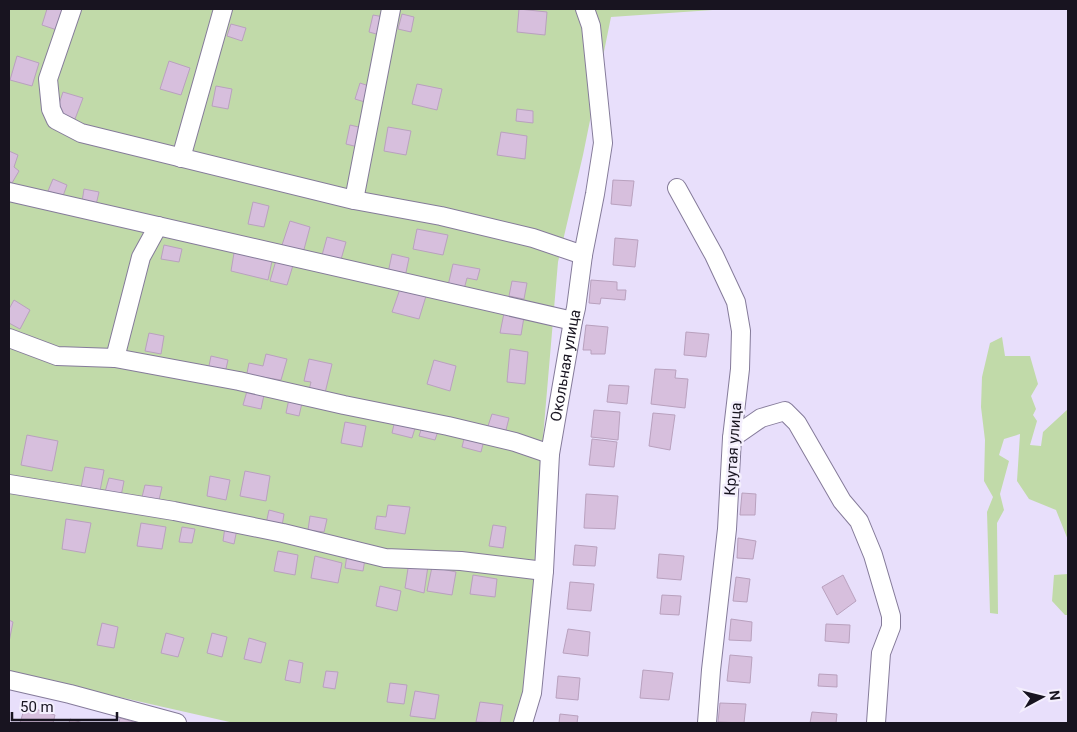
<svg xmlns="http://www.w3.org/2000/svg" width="1077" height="732" font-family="Roboto,sans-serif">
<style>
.green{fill:#c1daa9}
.building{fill:#d7bfdd;stroke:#b9a1be}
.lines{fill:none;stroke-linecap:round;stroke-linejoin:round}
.minor-casing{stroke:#857b9a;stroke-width:20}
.minor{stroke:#fff;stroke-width:18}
.labels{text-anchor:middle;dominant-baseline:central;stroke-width:5;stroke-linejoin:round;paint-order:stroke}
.street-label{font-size:15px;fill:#181420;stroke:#f4effd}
</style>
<rect width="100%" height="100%" fill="#e8dffb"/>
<path class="green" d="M9,9H727L611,17L583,155L558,262L541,461L532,657L516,723H234L9,672Z
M1002,337L1005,356H1030L1038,384L1031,396L1036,409L1033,415L1037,421L1030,445L1041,446L1043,432L1068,409V540L1056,510L1029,499L1017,481L1020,434L1004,439L999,455L1009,461L1000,494L1004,510L997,523L998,614L990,613L987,512L993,497L984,481L985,440L981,407L982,377L990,343Z
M1068,574V615H1065L1052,601L1054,575Z"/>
<path class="building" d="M47,9H64L57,30L42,25Z
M519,9L547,12L545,35L517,32Z
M402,14L414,17L411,32L398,29Z
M373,15L384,17L380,35L369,32Z
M231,24L246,28L242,41L227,36Z
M17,56L39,63L32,86L10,80Z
M169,61L190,68L181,95L160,89Z
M360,83L372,87L368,103L355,99Z
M417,84L442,89L437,110L412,104Z
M216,86L232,89L228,109L212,106Z
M63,92L83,98L75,119L56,113Z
M517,109L533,111V123L516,121Z
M350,125L363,128L358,147L346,144Z
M388,127L411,131L406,155L384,151Z
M501,132L527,136L525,159L497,155Z
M9,151L18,155L14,167L19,171L12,183L9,181Z
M53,179L67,185L63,196L48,191Z
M613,180L634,181L631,206L611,204Z
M84,189L99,192L96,205L82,202Z
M253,202L269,206L264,227L248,224Z
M290,221L310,227L303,253L281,248Z
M417,229L448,235L443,255L413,249Z
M327,237L346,242L340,263L321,259Z
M615,238L638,240L635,267L613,265Z
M164,245L182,249L179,262L161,259Z
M235,247L272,261L268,280L231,271Z
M392,254L409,258L405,277L388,273Z
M277,257L294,262L287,285L270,281Z
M453,264L480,269L477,280L467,278L463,293L447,290Z
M591,280L617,282V290H626L625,300L601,298L600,304L589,303Z
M512,281L527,283L524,299L509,296Z
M400,289L426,296L419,319L392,312Z
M14,300L30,310L20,329L9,323V309Z
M504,313L524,317L521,335L500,333Z
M586,325L608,327L605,354H591V350H583Z
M686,332L709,334L706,357L684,355Z
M149,333L164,336L161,354L145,351Z
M510,349L528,352L525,384L507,382Z
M266,354L287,359L281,380L262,377L261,382L246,378L249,363L263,366Z
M211,356L228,360L225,373L208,371Z
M309,359L332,364L325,393L309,390L311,382L304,381Z
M434,360L456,366L450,391L427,384Z
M655,369L676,370L675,378L688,379L685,408L651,404Z
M609,385L629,386L627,404L607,402Z
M247,391L264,395L261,409L243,405Z
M289,399L302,403L299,416L286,413Z
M594,410L620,412L618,440L591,437Z
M653,413L675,415L670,450L649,446Z
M492,414L509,418L505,434L487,429Z
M395,420L416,425L412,438L392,433Z
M345,422L366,426L362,447L341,443Z
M422,427L438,431L435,440L419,436Z
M27,435L58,441L52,471L21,465Z
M465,435L484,440L481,452L462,447Z
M592,439L617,442L614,467L589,465Z
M85,467L104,470L100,491L81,488Z
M245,471L270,476L266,501L240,496Z
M210,476L230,480L226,500L207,496Z
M109,478L124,481L121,496L105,492Z
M145,485L162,487L159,500L142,497Z
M742,493L756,494L755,515H740Z
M586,494L618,496L615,529L584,528Z
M388,505L410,507L405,534L375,529L377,516L386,517Z
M269,510L284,514L282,526L266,524Z
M310,516L327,519L324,532L308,530Z
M66,519L91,523L85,553L62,549Z
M141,523L166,527L162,549L137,546Z
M493,525L506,527L503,548L489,546Z
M182,527L195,529L192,543L179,542Z
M225,527L237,529L234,544L223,541Z
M738,538L756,541L753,559L737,558Z
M575,545L597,547L595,566L573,565Z
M278,551L298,555L295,575L274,571Z
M659,554L684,556L681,580L657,578Z
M347,555L365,559L363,571L345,568Z
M315,556L342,563L338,583L311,578Z
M409,562L428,566L424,593L405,588Z
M432,567L456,572L452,595L427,591Z
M473,575L497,579L495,597L470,594Z
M843,575L856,601L837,615L822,587Z
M736,577L750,579L747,602L733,601Z
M570,582L594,584L591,611L567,609Z
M380,586L401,591L397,611L376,606Z
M662,595L681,596L679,615L660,614Z
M731,619L752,622L751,641L729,640Z
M9,620L13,622L9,642Z
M102,623L118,627L114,648L97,645Z
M826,624L850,625L849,643L825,641Z
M568,629L590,632L588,656L563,653Z
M166,633L184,638L178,657L161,653Z
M212,633L227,637L222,657L207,653Z
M249,638L266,643L261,663L244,659Z
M730,655L752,657L750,683L727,681Z
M289,660L303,663L300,683L285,680Z
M643,670L673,673L669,700L640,698Z
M326,671L338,672L335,689L323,687Z
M819,674L837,675V687L818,686Z
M558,676L580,678L578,700L556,698Z
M390,683L407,685L404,704L387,702Z
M415,691L439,695L435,719L410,716Z
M480,702L503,705L500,723L476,722Z
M720,703L746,704L744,723L718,722Z
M25,706L55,715L53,723H20Z
M812,712L837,714L836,723H810Z
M560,714L578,716L577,723H559Z
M120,718L134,722V723H119Z
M70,719L83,723H69Z"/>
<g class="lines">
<defs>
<g id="minor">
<path d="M72,9L48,79L51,109L56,120L81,133L354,200L441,216L533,238L583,255"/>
<path d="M181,158L223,9"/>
<path d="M677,188L714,255L736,302L741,331L740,369L732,438L727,529L711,670L707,723"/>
<path d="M9,192L573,321"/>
<path d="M354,200L391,9"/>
<path d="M9,338L57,356L115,358L239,381L344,405L448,426L515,442L550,454"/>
<path d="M115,358L141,257L158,226"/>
<path d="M732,438L761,418L785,411L797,423L842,501L859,521L873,555L891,616V627L881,653L876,723"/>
<path d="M9,484L174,511L283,533L385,558L461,561L544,571"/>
<path d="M9,680L70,694L177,723"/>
<path id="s1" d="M523,723L532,693L544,571L550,454L573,321L576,308L583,255L595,194L603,143L591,26L585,9"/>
</g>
</defs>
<use href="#minor" class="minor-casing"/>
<use href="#minor" class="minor"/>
</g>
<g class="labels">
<g class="street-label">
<text stroke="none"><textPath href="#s1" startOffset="361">Окольная улица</textPath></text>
<text transform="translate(733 449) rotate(-86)">Крутая улица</text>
</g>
</g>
<rect width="1077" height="732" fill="none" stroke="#181420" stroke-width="20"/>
<g transform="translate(1042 697) rotate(83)" stroke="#f4effd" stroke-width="4" paint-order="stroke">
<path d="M0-4L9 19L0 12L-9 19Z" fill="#181420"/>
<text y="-8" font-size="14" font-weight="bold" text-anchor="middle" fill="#181420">N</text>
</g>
<path d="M12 712v8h105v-8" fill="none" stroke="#181420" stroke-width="2.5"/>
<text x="20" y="712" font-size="15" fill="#181420" stroke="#f4effd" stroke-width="4" paint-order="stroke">50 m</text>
</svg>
